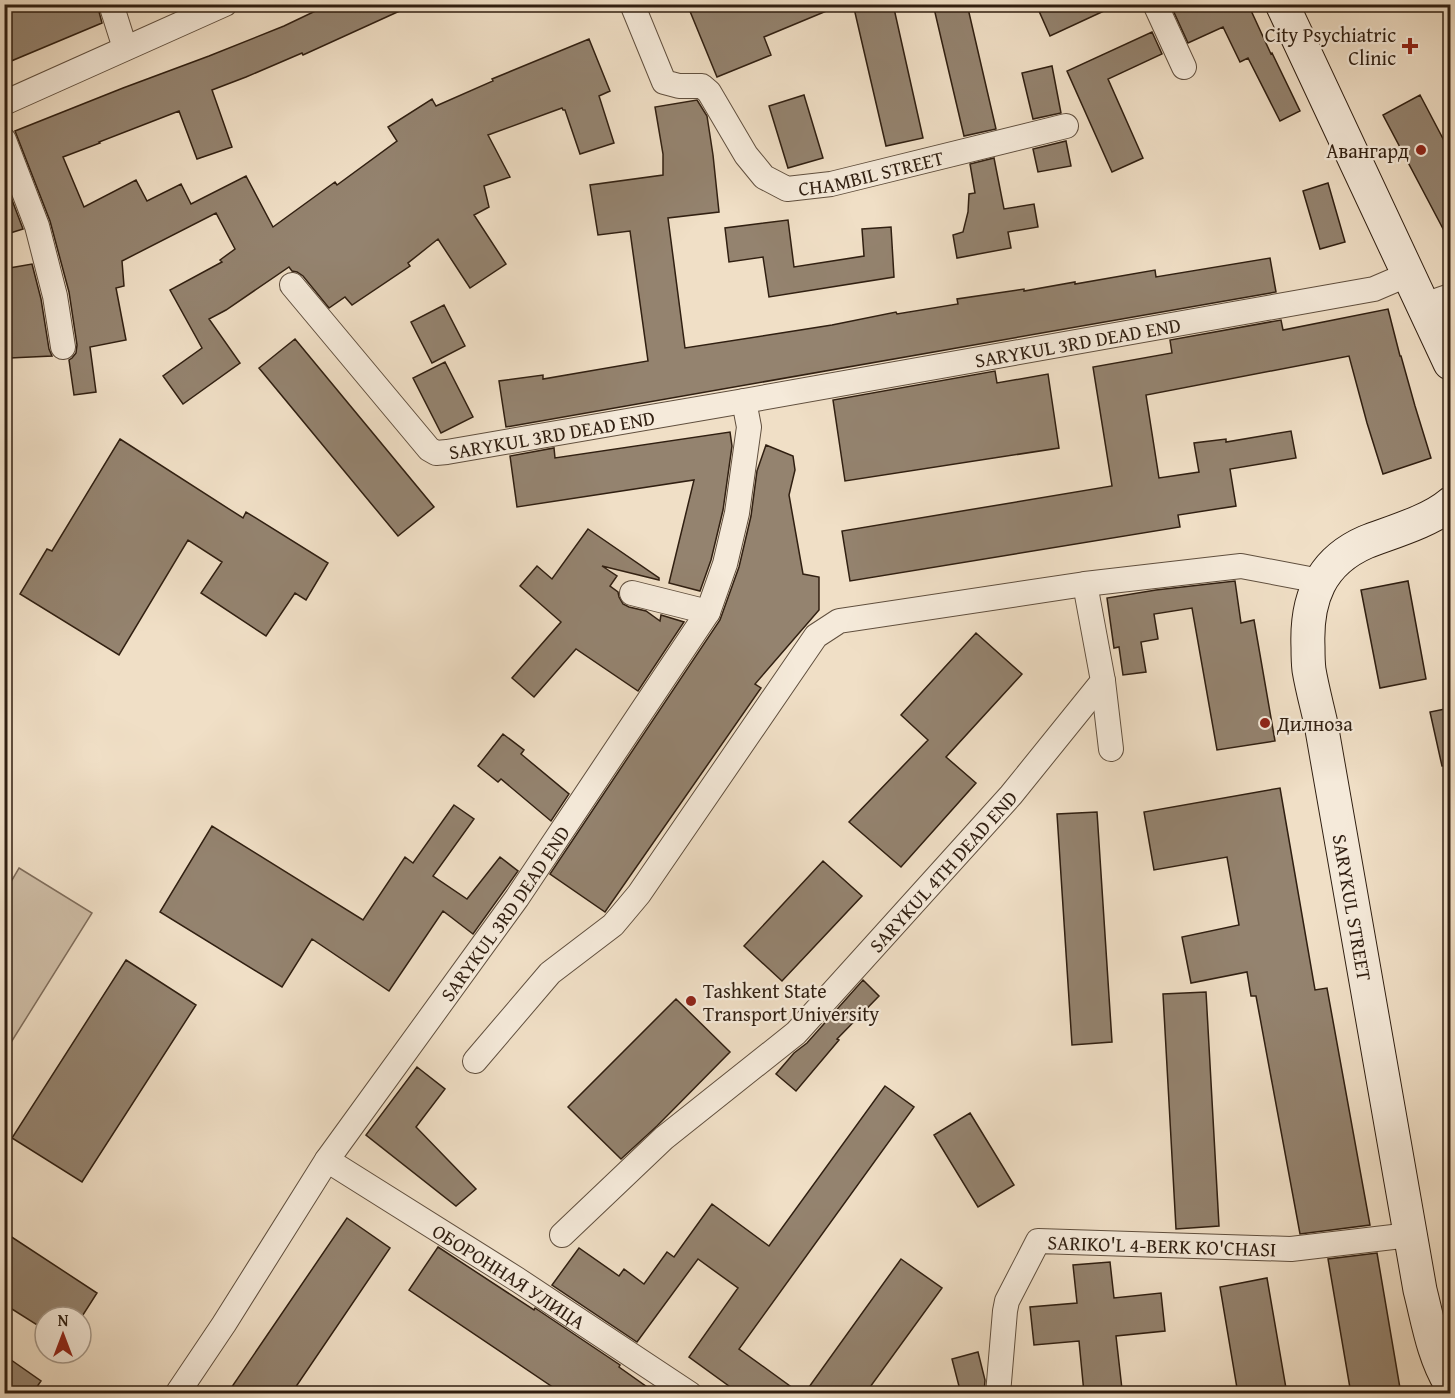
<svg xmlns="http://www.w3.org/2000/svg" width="1455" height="1398" font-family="'Gentium Book Plus',serif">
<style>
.green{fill:#cfbea7;stroke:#806e5c;stroke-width:1.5}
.building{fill:#94836f;stroke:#301f11;stroke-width:1.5}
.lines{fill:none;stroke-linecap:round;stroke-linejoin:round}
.minor-casing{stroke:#604f3e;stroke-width:26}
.secondary-casing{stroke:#301f11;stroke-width:35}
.minor{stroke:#f5eada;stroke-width:24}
.secondary{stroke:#f5eada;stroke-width:33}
.poi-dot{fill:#8f2418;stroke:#f5eada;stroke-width:2}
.labels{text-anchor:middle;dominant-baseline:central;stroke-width:4.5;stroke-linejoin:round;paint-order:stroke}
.poi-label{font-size:20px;fill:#301f11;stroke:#f5eada;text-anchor:end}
.street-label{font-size:20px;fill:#301f11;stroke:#f5eada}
</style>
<rect width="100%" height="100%" fill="#f0dfc6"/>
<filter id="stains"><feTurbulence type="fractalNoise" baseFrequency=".00333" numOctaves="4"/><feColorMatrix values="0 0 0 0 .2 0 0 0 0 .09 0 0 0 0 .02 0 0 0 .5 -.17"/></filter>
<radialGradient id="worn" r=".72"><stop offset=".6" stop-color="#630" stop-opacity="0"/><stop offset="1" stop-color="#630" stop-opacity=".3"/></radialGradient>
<path class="green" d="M19,868L92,913L10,1044L4,1041L5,892Z"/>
<path class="building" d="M4,4H97L102,23L4,64Z
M330,4H415L303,55L302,53L246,77L212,90L232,147L197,159L179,111L99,142L100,143L63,157L84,207L136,180L147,201L181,184L191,204L246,176L273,227L335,182L337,185L397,141L388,127L432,99L436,106L493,81L492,79L589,39L610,91L599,96L614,143L580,154L565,110H563L562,108L488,135L510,177L484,186L489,207L474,215L506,264L470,288L438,239L408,263L410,266L352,305L345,297L329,308L303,276L297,272L292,271L289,267L226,310L209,319L240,363L183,404L163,376L202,348L170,290L222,262L220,260L235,249L216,213L122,261L124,286L116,288L126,340L90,347L96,392L74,395L69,360L72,358L76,353L77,345L69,292L50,221L15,131L123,88L209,56L284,26Z
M687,4H841V5L764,37L771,55L717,77Z
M853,4H893L923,138L886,146Z
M933,4H967L996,129L964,136Z
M1053,4H1119L1050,36L1039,11Z
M1179,4H1248L1271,54L1272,53L1300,111L1280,121L1248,58L1240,62L1223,27L1188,43L1172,8Z
M1152,32L1162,54L1108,79L1143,158L1112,172L1067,71Z
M1052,66L1061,113L1033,119L1022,73Z
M804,95L823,158L788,168L769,106Z
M1420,95L1450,152V242L1383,115Z
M697,100L707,116L713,155L719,212L668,218L685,348L832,325L896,312L897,314L958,304L957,299L1024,289V291L1075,282V284L1155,270L1156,277L1270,258L1276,292L506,427L499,381L543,375V379L648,361L630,231L598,235L590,185L663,175V154L655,107Z
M1066,141L1071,166L1038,172L1033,149Z
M994,158L1004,209L1034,204L1038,227L1008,232L1011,248L957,258L953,235L963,232L968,212L969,194L975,193L970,164Z
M1328,183L1345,242L1320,249L1303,191Z
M9,192L23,229L4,235V194Z
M788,220L794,267L864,256L862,229L891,227L894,277L769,297L763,257L729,262L725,228Z
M32,264L41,299L49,349L52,356L10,358L7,313L4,314V269Z
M444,305L465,346L432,363L411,322Z
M1388,309L1400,356H1401L1415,406L1431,458L1383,474L1367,423L1349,356L1146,395L1159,478L1199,472L1194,443L1226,439V442L1291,431L1296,458L1230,469L1236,506L1178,515L1180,527L850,581L842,531L1112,486L1093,367L1172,353L1170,340L1281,320L1283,330Z
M295,339L434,507L398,536L259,368Z
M445,362L473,417L441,433L413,378Z
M995,371L997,383L1048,374L1059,448L845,481L833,400Z
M730,432L732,446L723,510L711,560L700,591L669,583L694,480L517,507L510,456L554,448L555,458Z
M120,439L243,518L246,512L328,563L306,600L295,593L266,636L201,593L222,562L188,540L119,655L20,594L47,549L52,551Z
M766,445L793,456L795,470L789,495L803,574L819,577V610L755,684L761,688L605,912L550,874L720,620L739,567L751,516L757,471Z
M588,529L659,578V580L602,566L617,576L610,586L618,592L619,597L623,604L629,607L646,611L660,621L661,615L684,622L638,691L576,649L534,697L512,678L561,622L520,586L537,566L552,579Z
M1235,581L1241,623L1254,620L1275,741L1217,750L1192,608L1154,614L1158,639L1141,642L1146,672L1123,675L1119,647L1114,648L1107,598L1156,590Z
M1408,581L1426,679L1380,688L1361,590Z
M976,633L1022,674L946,757L976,783L901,867L849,822L928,740L901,715Z
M1450,708V765L1442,766L1430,712Z
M503,734L524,750L521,754L569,794L551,821L501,779L498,782L478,766Z
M1280,788L1315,990L1327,988L1370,1225L1300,1234L1256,996H1251L1247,972L1191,983L1182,937L1239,925L1227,857L1154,870L1144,812Z
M454,805L474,819L433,876L467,899L500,857L518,871L473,934L443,911L389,991L312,939L282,987L160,912L212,826L363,920L405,857L413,863Z
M1097,812L1112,1042L1072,1045L1057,814Z
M823,861L862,896L782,981L744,946Z
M126,960L196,1005L82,1182L12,1138Z
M863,980L879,996L837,1039L839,1040L796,1091L776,1074L794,1053L807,1043Z
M1206,992L1219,1226L1176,1229L1163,994Z
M676,999L730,1052L657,1126L621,1159L568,1107Z
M417,1067L445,1089L416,1127L476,1189L456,1206L366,1135Z
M885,1086L914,1107L739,1349L801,1394H740L689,1357L738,1288L698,1259L637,1342L552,1285L579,1248L619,1276L624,1269L644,1284L667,1252L674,1257L712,1204L769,1246Z
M970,1113L1014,1185L978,1207L934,1135Z
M347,1218L390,1248L291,1394H227Z
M4,1232L97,1293L81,1318L45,1317V1330L4,1304Z
M438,1247L534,1310L535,1308L620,1365L619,1367L657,1394H563L409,1290Z
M1377,1253L1401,1394H1351L1328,1259Z
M901,1259L942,1288L865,1394H804Z
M1110,1262L1114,1298L1161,1293L1165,1331L1116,1336L1122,1389L1084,1393L1079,1341L1034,1345L1030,1307L1077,1303L1073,1265Z
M1267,1278L1287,1394H1238L1220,1287Z
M978,1352L985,1380L984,1394H961L952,1359Z
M4,1355L41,1381L32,1394H4Z"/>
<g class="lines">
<defs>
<g id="minor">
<path d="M111,4L125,48"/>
<path id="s1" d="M632,4L664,82L679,86H702L709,92L746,155L764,177L787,189L831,184L1066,126"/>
<path d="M1155,4L1184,67"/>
<path d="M4,103L225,4"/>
<path d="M4,140L37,226L55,296L63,347"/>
<path id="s2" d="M292,285L429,449L436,453L447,452L744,401L1374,289L1409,274"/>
<path d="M1424,305L1450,296"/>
<path d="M632,593L708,612"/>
<path d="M1103,681L1111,749"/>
<path d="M475,1061L550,973L613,925L639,894L816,636L839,621L1085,584L1241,566L1320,581"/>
<path id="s3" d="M327,1160L518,1280L690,1394"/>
<path id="s4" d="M562,1235L664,1138L796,1033L1011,795L1103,681L1085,584"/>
<path id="s5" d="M177,1394L224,1324L327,1160L517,898L708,612L725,564L737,513L749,427L744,401"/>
<path id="s6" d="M998,1394L1005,1311L1007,1301L1038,1241L1291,1249L1410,1235"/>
</g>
<g id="secondary">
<path d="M1282,4L1450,363"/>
<path id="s7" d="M1450,504C1430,521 1392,532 1366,542C1320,562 1306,599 1308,647C1308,654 1308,662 1309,670C1312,688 1317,706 1321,724L1420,1290C1428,1321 1433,1355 1450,1383"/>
</g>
</defs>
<use href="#minor" class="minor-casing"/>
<use href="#secondary" class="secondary-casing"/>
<use href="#minor" class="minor"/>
<use href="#secondary" class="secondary"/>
</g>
<g class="poi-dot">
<path d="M1407 37h6v6h6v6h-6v6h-6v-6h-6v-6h6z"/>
<circle cx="1421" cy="150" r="6"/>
<circle cx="1265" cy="723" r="6"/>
<circle cx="691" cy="1001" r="6"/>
</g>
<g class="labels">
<g class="poi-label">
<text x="1396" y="34">City Psychiatric<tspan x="1396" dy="23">Clinic</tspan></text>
<text x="1409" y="150">Авангард</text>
<text x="1277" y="723" text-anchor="start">Дилноза</text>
<text x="703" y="990" text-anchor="start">Tashkent State<tspan x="703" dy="23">Transport University</tspan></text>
</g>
<g class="street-label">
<text stroke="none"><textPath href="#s1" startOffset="345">CHAMBIL STREET</textPath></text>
<text stroke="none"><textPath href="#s2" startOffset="873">SARYKUL 3RD DEAD END</textPath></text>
<text stroke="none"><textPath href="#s2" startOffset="339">SARYKUL 3RD DEAD END</textPath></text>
<text stroke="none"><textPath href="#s4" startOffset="528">SARYKUL 4TH DEAD END</textPath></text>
<text stroke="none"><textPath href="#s7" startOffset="486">SARYKUL STREET</textPath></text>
<text stroke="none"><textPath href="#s5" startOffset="582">SARYKUL 3RD DEAD END</textPath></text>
<text stroke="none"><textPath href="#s6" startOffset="285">SARIKO'L 4-BERK KO'CHASI</textPath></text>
<text stroke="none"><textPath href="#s3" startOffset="216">ОБОРОННАЯ УЛИЦА</textPath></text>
</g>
</g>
<rect width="1455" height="1398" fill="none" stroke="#f0dfc6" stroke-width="24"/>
<rect x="6" y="6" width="1443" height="1386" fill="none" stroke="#301f11" stroke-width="3"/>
<rect x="12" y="12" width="1431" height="1374" fill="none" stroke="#301f11" stroke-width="1.5"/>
<g transform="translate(63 1335)"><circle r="28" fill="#f5eada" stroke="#a6998a" stroke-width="1.5"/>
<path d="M0-4.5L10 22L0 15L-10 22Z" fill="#8f2418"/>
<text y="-9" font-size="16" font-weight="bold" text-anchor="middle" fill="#301f11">N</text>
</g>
<rect width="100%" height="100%" filter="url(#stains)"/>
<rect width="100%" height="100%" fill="url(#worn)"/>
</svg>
